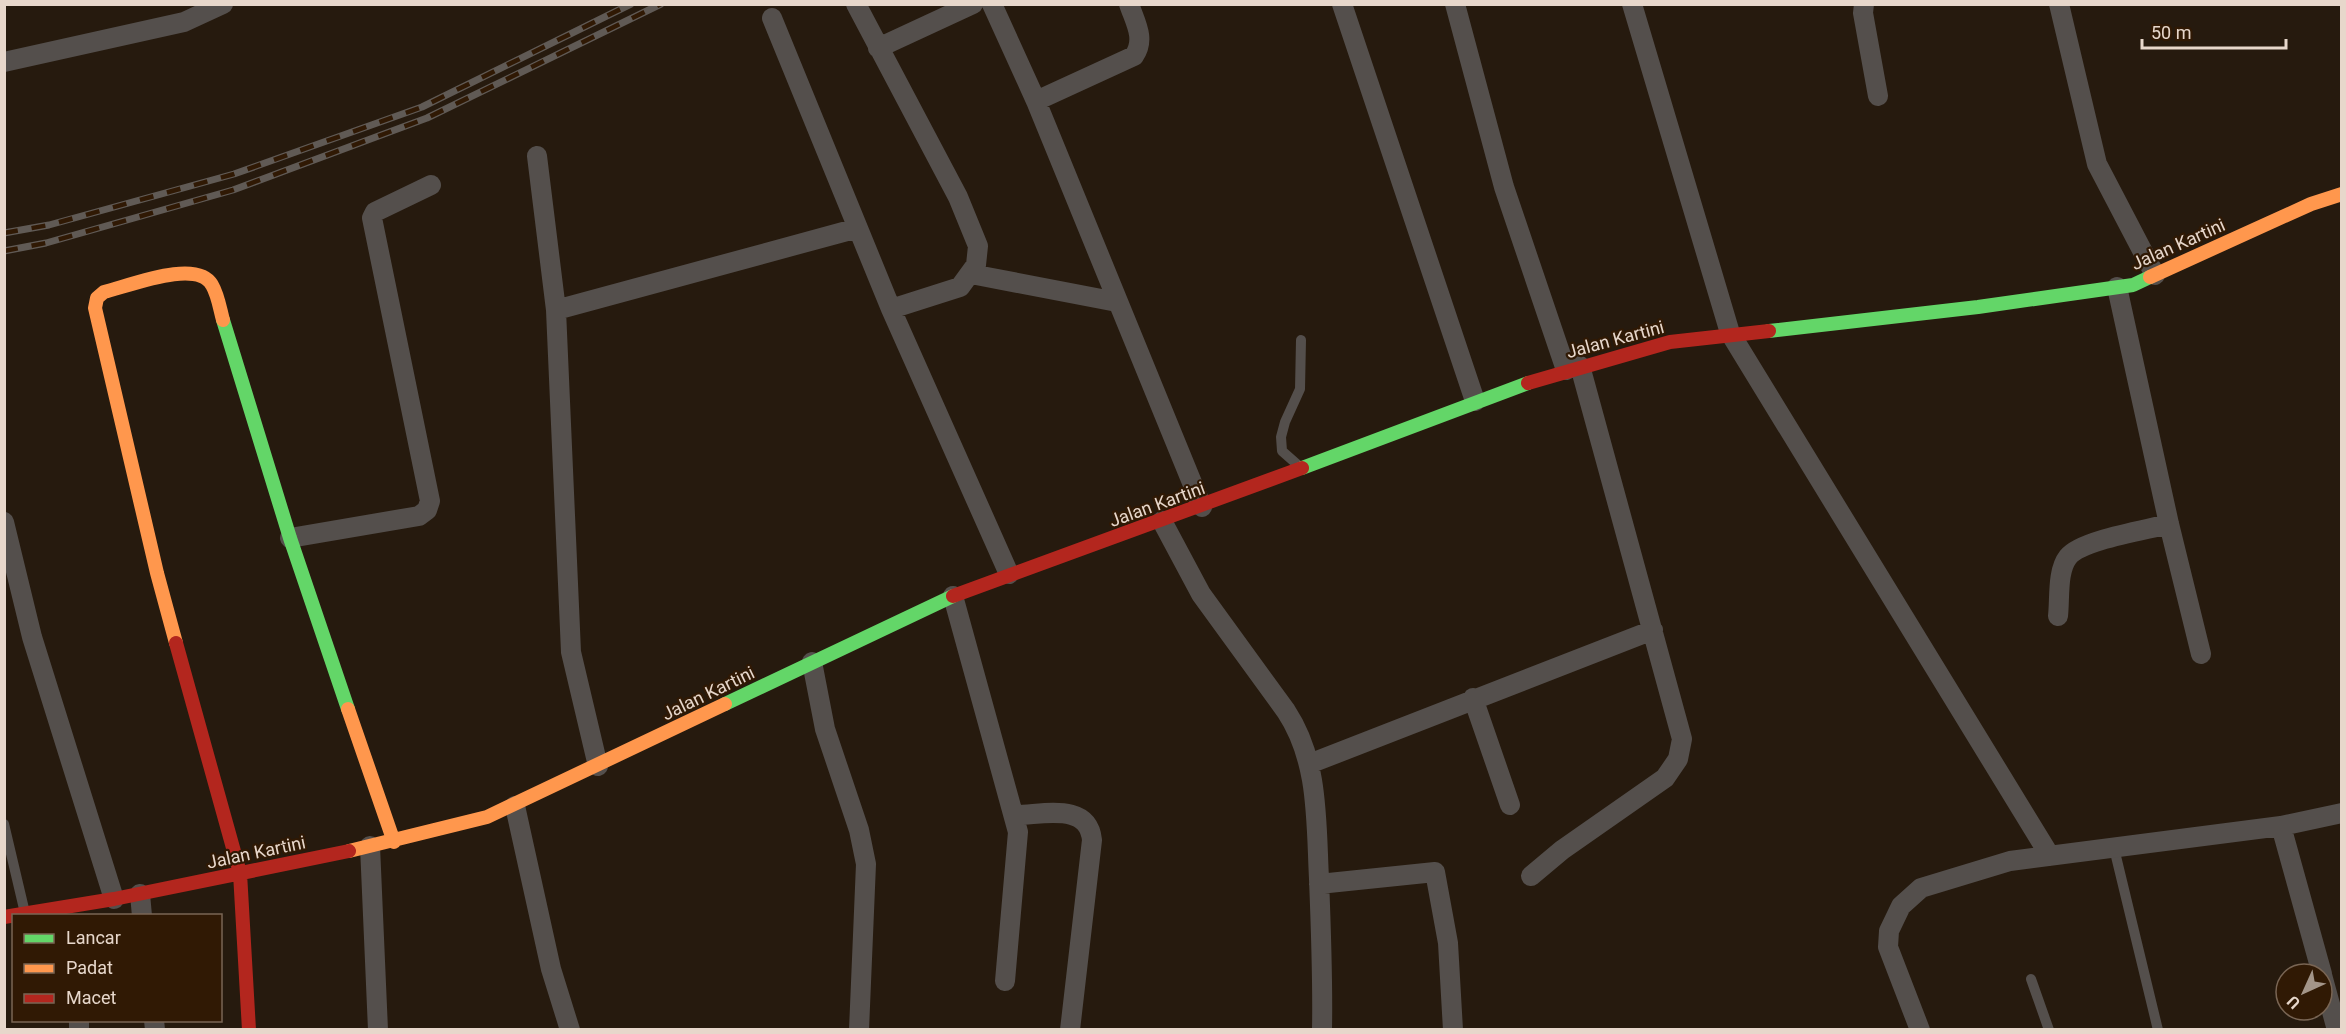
<svg xmlns="http://www.w3.org/2000/svg" width="2346" height="1034" font-family="Roboto,sans-serif">
<style>
.lines{fill:none;stroke-linecap:round;stroke-linejoin:round}
.lane{stroke:#544f4c;stroke-width:10}
.street{stroke:#544f4c;stroke-width:20}
.fast{stroke:#63d668;stroke-width:14}
.slow{stroke:#ff974d;stroke-width:14}
.jam{stroke:#b3261e;stroke-width:14}
.rail-casing{stroke:#605a55;stroke-width:7}
.rail{stroke:#301904;stroke-width:4.5;stroke-dasharray:14;stroke-linecap:butt}
.labels{text-anchor:middle;dominant-baseline:central;stroke-width:4.5;stroke-linejoin:round;paint-order:stroke}
.street-label{font-size:18px;fill:#e7d7cb;stroke:#301904}
</style>
<rect width="100%" height="100%" fill="#261a0e"/>
<g class="lines">
<path class="lane" d="M1299,466L1282,451L1281,437L1285,422L1300,389L1301,340
M4,824L25,913
M2114,848L2158,1030
M2031,979L2049,1030"/>
<path class="street" d="M856,4L958,197L978,246L976,265L960,287L891,309
M992,4L1036,101L1202,507
M1342,4L1475,401
M1455,4L1504,187L1566,370
M1632,4L1730,333L2050,856
M1864,4L1863,13L1878,96
M2059,4L2097,164L2155,275
M772,18L891,309L1009,574
M878,48L973,4
M4,62L184,22L223,4
M1036,101L1134,56C1146,39 1135,22 1129,4
M537,156L556,310L571,652L598,766
M971,274L1117,302
M2117,287L2169,524L2201,654
M556,310L858,228
M1162,521L1201,594L1286,711C1319,761 1316,820 1319,879C1321,929 1323,979 1322,1030
M4,522L32,637L114,899
M290,538L419,516L427,510L430,501L372,218L375,212L431,185
M953,596L1018,832L1005,981
M2058,616C2060,598 2057,571 2068,557C2081,540 2147,530 2169,524
M812,662L825,729L859,830L866,864L859,1030
M1473,698L1510,805
M1309,764L1653,630
M515,806L551,969L570,1030
M1015,815C1043,815 1088,802 1092,840L1070,1030
M2281,826L2322,974
M370,846L378,1030
M1531,876L1562,850L1665,778L1678,759L1682,739L1580,366
M1319,884L1435,872L1448,943L1453,1030
M140,894L142,916
M2322,975L2337,1030
M154,1020L155,1030
M79,1030V1020
M1920,1030L1888,947L1889,931L1901,906L1921,888L2010,861L2281,826L2342,813"/>
<path class="fast" d="M223,320L290,538L348,709
M1769,331L1978,307L2133,285L2150,277
M1302,468L1528,383
M725,704L953,596"/>
<path class="slow" d="M2150,277L2311,204L2342,194
M176,643L157,573L95,308L97,298L104,292C129,286 197,258 212,285C218,295 220,309 223,320
M348,709L394,842
M349,851L487,817L725,704"/>
<path class="jam" d="M1528,383L1670,342L1769,331
M953,596L1302,468
M176,643L240,873L249,1030
M4,917L114,899L349,851"/>
<defs>
<path id="rail" d="M4,233L49,225L234,174L422,107L631,4
M4,251L46,243L233,190L427,118L661,4"/>
</defs>
<use href="#rail" class="rail-casing"/>
<use href="#rail" class="rail"/>
</g>
<g class="labels">
<g class="street-label">
<text transform="translate(2178 244) rotate(-24)">Jalan Kartini</text>
<text transform="translate(1615 339) rotate(-15)">Jalan Kartini</text>
<text transform="translate(1157 504) rotate(-20)">Jalan Kartini</text>
<text transform="translate(708 693) rotate(-26)">Jalan Kartini</text>
<text transform="translate(256 852) rotate(-12)">Jalan Kartini</text>
</g>
</g>
<rect width="2346" height="1034" fill="none" stroke="#e7d7cb" stroke-width="12"/>
<rect x="12" y="914" width="210" height="108" fill="#301904" stroke="#796554" stroke-width="1.5"/>
<rect x="24" y="934" width="30" height="9" fill="#63d668" stroke="#796554" stroke-width="1.5"/>
<text x="66" y="944" font-size="18" fill="#e7d7cb">Lancar</text>
<rect x="24" y="964" width="30" height="9" fill="#ff974d" stroke="#796554" stroke-width="1.5"/>
<text x="66" y="974" font-size="18" fill="#e7d7cb">Padat</text>
<rect x="24" y="994" width="30" height="9" fill="#b3261e" stroke="#796554" stroke-width="1.5"/>
<text x="66" y="1004" font-size="18" fill="#e7d7cb">Macet</text>
<g transform="translate(2304 992) rotate(225)"><circle r="28" fill="#301904" stroke="#796554" stroke-width="1.5"/>
<path d="M0-4.5L10 22L0 15L-10 22Z" fill="#a39589"/>
<text y="-9" font-size="16" font-weight="bold" text-anchor="middle" fill="#e7d7cb">U</text>
</g>
<path d="M2142 39v9h144v-9" fill="none" stroke="#e7d7cb" stroke-width="3"/>
<text x="2151" y="39" font-size="18" fill="#e7d7cb" stroke="#301904" stroke-width="4.5" paint-order="stroke">50 m</text>
</svg>
